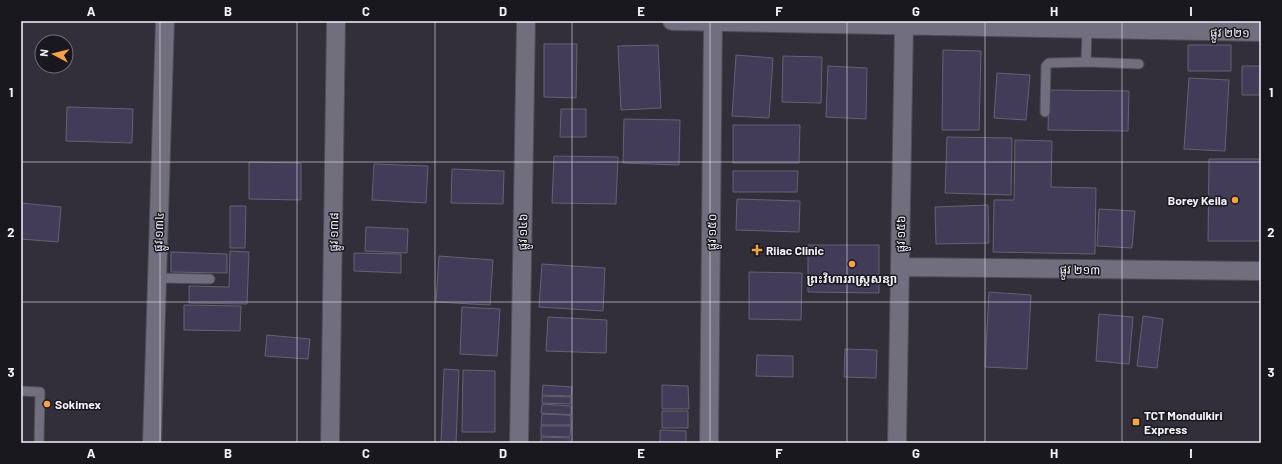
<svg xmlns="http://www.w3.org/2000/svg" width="1282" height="464" font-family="Barlow,'Noto Sans Khmer',sans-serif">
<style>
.building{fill:#433c58;stroke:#656271}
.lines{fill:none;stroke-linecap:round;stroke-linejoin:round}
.lane-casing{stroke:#4e4c56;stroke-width:11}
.street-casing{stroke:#4e4c56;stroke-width:20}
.lane{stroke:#716e7d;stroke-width:9}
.street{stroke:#716e7d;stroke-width:18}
.grid{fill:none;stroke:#f5f3fb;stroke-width:1;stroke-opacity:0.55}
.poi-dot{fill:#f7a149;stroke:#19181e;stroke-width:1.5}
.labels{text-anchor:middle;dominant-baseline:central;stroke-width:3;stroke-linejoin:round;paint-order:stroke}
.street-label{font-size:12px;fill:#f5f3fb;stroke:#19181e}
.poi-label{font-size:12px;font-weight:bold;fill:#f5f3fb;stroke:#19181e;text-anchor:start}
.neatline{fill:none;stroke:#f5f3fb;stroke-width:1.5}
.grid-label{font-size:13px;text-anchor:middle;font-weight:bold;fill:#f5f3fb}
</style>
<rect width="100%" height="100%" fill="#322f3b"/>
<path class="building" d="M544,44H577L576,98L544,97Z
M658,45L661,108L621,110L618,46Z
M1188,45H1231V71H1188Z
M943,50L981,51L979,130H942Z
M736,55L773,58L769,118L732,116Z
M783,56L822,57L821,103L782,102Z
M828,66L867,68L866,119L826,117Z
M1242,66H1261V95H1242Z
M997,73L1030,75L1026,120L994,118Z
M1189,78L1229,80L1225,151L1184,149Z
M1049,90L1129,91L1128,131L1048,130Z
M67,107L133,109L132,143L66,141Z
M561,109H586V137H560Z
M624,119L680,120L679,165L623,163Z
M733,125H800L799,163H733Z
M947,137L1012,138L1011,195L945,193Z
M1015,140L1052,141L1051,187L1096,188L1095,254L993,252L994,200H1014Z
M554,156L618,157L616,204L552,203Z
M1209,159H1261V241H1208Z
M249,162L301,163V200L249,199Z
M374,164L428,166L426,203L372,200Z
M452,169L504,171L503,204L451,203Z
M733,171H798L797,192H733Z
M737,199L800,201L799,232L736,230Z
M21,203L61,207L58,242L21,239Z
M988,205L989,243L936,244L935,207Z
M230,206H246L245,248H230Z
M1099,209L1135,211L1132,248L1097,246Z
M366,227L408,229L407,253L365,251Z
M808,245H879V293L808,292Z
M230,251L249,252L247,304L189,303V286L229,287Z
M171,252L227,254V273L171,272Z
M354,253L401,254V273L354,271Z
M439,256L493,260L490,305L436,302Z
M542,264L605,268L603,311L539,307Z
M749,272L802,273L801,320L749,319Z
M989,292L1031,295L1027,369L985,367Z
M184,305L241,306L240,331L184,330Z
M462,307L500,309L497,356L460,354Z
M1099,314L1133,317L1129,364L1096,361Z
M1143,316L1163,319L1157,368L1137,366Z
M548,317L607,320L606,353L546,351Z
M267,335L310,339L308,359L265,356Z
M845,349L877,350L876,378L844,377Z
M757,355L793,356V377L756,376Z
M444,369L459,370L456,443L441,442Z
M463,370L495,371V432H462Z
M543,385L572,387L571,396L542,395Z
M662,385L688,386L689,409H662Z
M542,396L571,397V404L542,403Z
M542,404L571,406V415L541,413Z
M662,411H688V428H662Z
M542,414L570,415L571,425H541Z
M541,426H571L570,437L541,436Z
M660,430L686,431V443H660Z
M541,437L570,438V443H541Z"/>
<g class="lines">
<defs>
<path id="lane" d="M1087,29L1086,62L1139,64
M1045,112L1046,66L1049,63L1086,62
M157,278L210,279
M21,391L40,392L39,443"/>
<path id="street" d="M672,21L1261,32
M900,267L1261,271
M152,443L165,21
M330,443L336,21
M519,443L526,21
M709,443L713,22
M897,443L904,25"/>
</defs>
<use href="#lane" class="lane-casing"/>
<use href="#street" class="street-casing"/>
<use href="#lane" class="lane"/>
<use href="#street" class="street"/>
</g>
<path class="grid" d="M160,21V443M297,21V443M435,21V443M572,21V443M710,21V443M847,21V443M985,21V443M1122,21V443M21,162H1261M21,302H1261"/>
<g class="poi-dot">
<circle cx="1235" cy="200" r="4"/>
<path d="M755 244h4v4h4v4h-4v4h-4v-4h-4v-4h4z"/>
<circle cx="852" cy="264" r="4"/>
<circle cx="47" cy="404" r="4"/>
<rect x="1132" y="418" width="8" height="8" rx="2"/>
</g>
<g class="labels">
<g class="street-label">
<text transform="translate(1230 32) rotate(1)">ផ្លូវ ២២១</text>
<text transform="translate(158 232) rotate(-88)">ផ្លូវ ១៣៤</text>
<text transform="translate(333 232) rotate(-89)">ផ្លូវ ១៣៨</text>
<text transform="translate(522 232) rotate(-89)">ផ្លូវ ១៤៦</text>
<text transform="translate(711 232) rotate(-89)">ផ្លូវ ១៥០</text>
<text transform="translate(900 234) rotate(-89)">ផ្លូវ ១៥៦</text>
<text transform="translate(1080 269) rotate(1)">ផ្លូវ ២១៣</text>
</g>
<g class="poi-label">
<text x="1227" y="200" text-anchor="end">Borey Keila</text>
<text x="766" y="250">Riiac Clinic</text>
<text x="852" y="278" text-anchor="middle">ព្រះវិហាររាស្ត្រសន្យា</text>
<text x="55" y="404">Sokimex</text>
<text x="1144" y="415">TCT Mondulkiri<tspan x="1144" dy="14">Express</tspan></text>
</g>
</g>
<rect width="1282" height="464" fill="none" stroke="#19181e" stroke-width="44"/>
<g transform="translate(54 54) rotate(277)"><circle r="19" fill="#19181e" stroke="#717076"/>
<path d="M0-3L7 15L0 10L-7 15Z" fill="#f7a149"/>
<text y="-6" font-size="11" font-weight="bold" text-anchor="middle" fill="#f5f3fb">N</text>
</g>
<rect x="22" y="22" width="1238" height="420" class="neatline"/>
<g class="grid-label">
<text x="91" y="16">A</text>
<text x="228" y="16">B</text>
<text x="366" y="16">C</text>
<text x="503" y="16">D</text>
<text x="641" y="16">E</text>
<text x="779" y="16">F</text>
<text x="916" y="16">G</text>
<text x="1054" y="16">H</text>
<text x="1191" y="16">I</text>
<text x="11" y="97">1</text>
<text x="1271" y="97">1</text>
<text x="11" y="237">2</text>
<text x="1271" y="237">2</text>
<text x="11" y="377">3</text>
<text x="1271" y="377">3</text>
<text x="91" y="458">A</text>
<text x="228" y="458">B</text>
<text x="366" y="458">C</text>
<text x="503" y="458">D</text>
<text x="641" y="458">E</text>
<text x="779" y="458">F</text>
<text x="916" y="458">G</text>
<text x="1054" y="458">H</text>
<text x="1191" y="458">I</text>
</g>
</svg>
